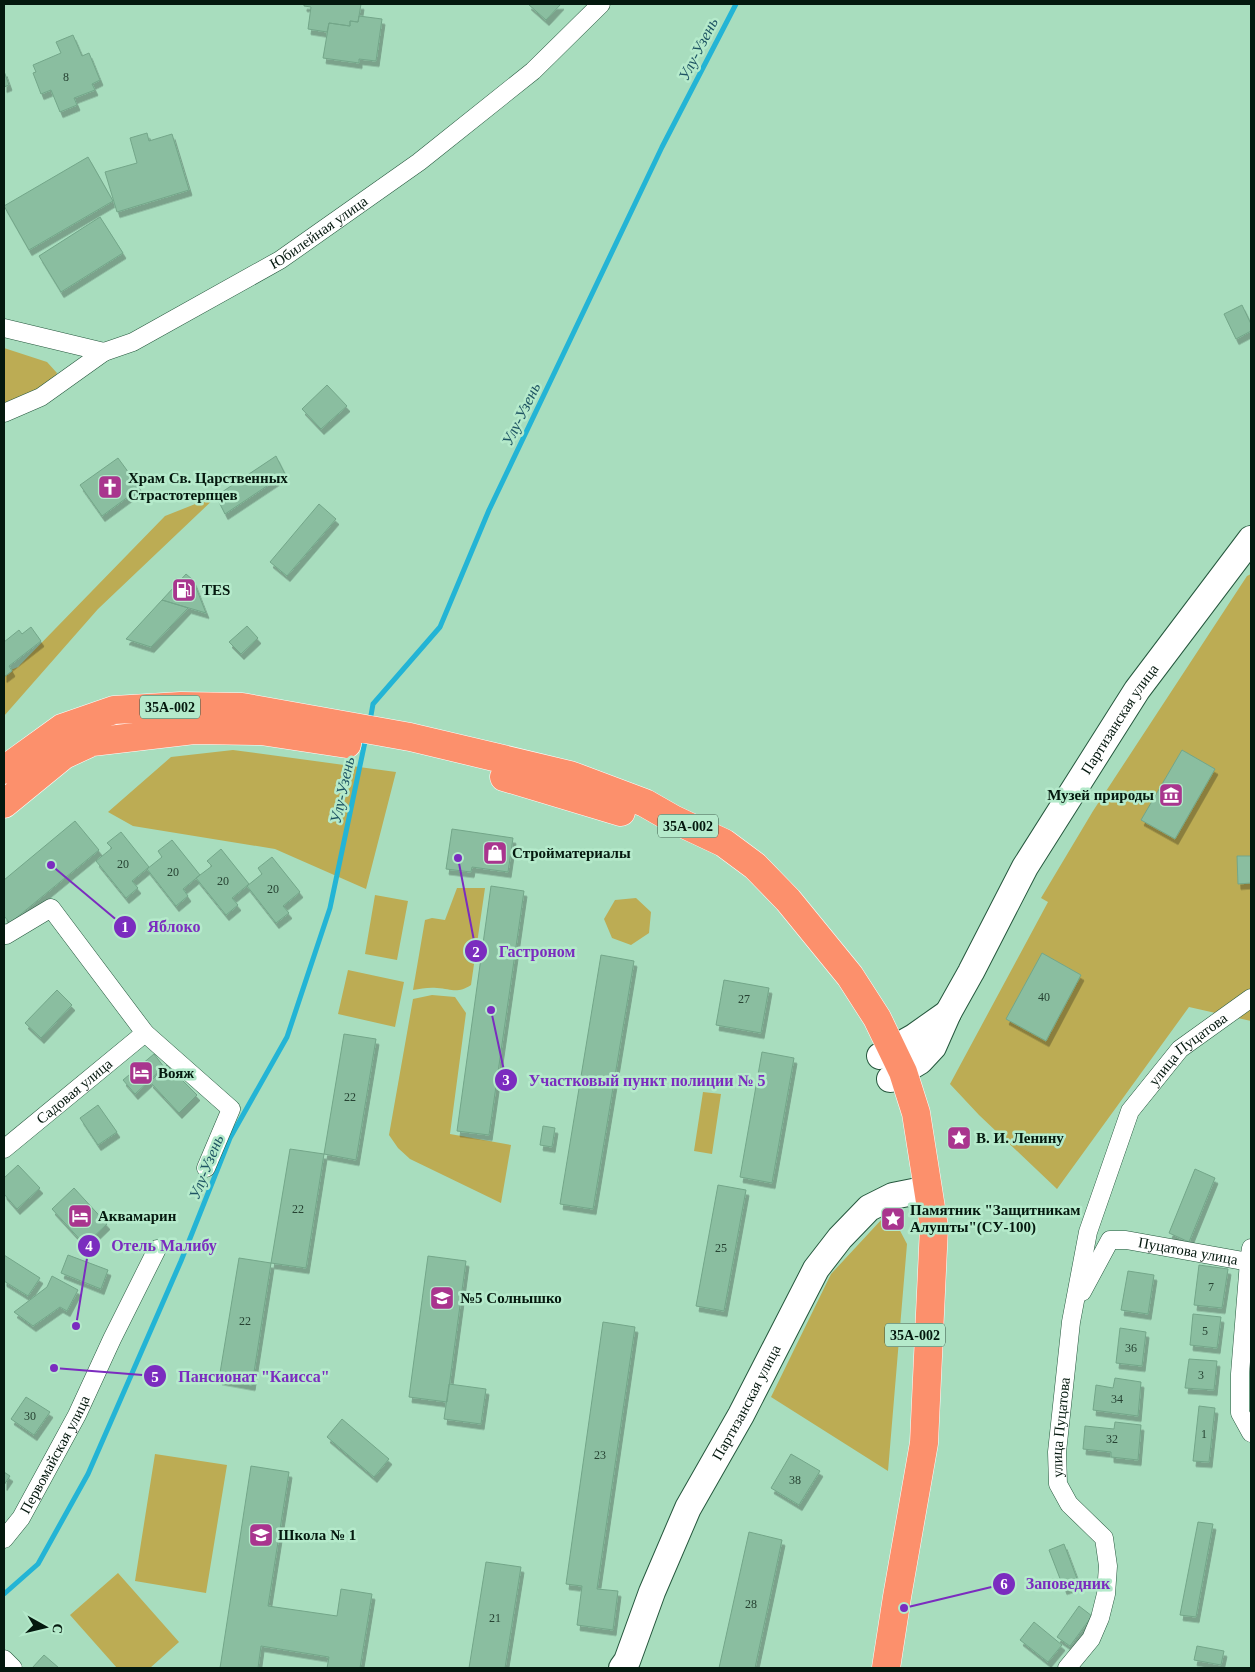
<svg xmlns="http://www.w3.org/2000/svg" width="1255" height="1672" font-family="'Times New Roman',serif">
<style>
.green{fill:#bcac54}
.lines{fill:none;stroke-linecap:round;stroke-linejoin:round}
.stream{stroke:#23b4d5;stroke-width:5}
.building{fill:#8abea0;stroke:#73a689;filter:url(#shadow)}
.street-casing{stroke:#25573d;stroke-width:19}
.secondary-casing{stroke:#25573d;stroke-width:28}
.highway-casing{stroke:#fff;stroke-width:29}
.street{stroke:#fff;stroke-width:18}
.secondary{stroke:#fff;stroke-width:26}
.highway{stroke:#fc906c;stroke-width:28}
.labels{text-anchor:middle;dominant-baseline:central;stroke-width:5;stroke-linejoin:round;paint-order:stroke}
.number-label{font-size:12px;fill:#264232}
.shield{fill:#b5eacb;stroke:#395747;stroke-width:1}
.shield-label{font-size:14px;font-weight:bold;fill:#04180e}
.street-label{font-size:15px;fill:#04180e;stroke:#b5eacb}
.poi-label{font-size:15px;font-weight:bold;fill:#04180e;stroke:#b5eacb;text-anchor:start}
.water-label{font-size:16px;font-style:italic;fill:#1e5463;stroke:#b5eacb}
.leader{fill:none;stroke:#7b2cbf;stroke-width:2}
.callout-dot{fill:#7b2cbf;stroke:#b5eacb;stroke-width:2}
.mark-label{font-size:15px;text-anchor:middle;font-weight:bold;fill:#fff}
.callout-label{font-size:16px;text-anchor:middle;font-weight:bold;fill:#7b2cbf;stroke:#b5eacb;stroke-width:5;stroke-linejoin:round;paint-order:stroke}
</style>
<defs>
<filter id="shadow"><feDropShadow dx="3" dy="5.5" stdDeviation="0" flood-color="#0004"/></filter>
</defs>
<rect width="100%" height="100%" fill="#a8ddbe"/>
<path class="green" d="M4,348L47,362L57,373L52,383L4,409Z
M218,495L98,609L4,716V673L18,667L165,516Z
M1251,574V1021L1189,1007L1057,1189L979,1115L950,1084L1048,902L1041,898L1093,811L1247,576Z
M233,750L396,772L366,889L275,849L133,826L108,812L171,757Z
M457,888H485L471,985C457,994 452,989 437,988C428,987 421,989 413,990L425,920L432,918L445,920Z
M375,895L408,901L397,960L365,954Z
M636,898L651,912L649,933L631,945L612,938L604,919L615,900Z
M348,970L404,982L395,1027L338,1014Z
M432,995L455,997L466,1013L450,1134L511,1145L501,1203L410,1159L398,1148L389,1135L413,999Z
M703,1092L721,1094L712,1154L694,1151Z
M882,1219L896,1223L907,1244L888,1471L771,1397L831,1274Z
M155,1454L227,1465L206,1593L135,1581Z
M118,1573L179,1642L150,1668H117L70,1615Z"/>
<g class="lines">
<path class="stream" d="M370,721L373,704L440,627L489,510L662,147L736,4
M4,1594L38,1564L88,1474L181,1261L230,1138L287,1037L330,908L366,737"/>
</g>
<path class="building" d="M304,4H361L358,22L350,21V26L329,23L327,32L308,29L311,7L304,6Z
M528,4H561L546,20Z
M359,16L382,19L376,61L359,59V63L323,58L329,23L350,26V21L358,22Z
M73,35L82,56L89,53L100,80L92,84L95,90L74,98L77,105L60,112L51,90L41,94L33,73L36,72L33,65L61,53L56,42Z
M4,71L9,85L4,87Z
M147,133L149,141L172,134L189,190L117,212L105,172L137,163L130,138Z
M88,157L113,201L29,250L4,206Z
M100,217L123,253L61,292L39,256Z
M1242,305L1251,324V331L1236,339L1224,314Z
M327,385L347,406L321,429L302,409Z
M276,456L285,474L225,514L216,496Z
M118,458L140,488L102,516L80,485Z
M319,504L336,519L287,576L270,562Z
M186,574L193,580L206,613L162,600Z
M162,600L188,608L151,647L126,639Z
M247,626L258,638L241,654L229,642Z
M31,627L41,641L9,666L12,671L4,677V642L19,630L22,634Z
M1182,750L1215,769L1175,839L1141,820Z
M75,821L99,850L10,923L4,916V880Z
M452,829L513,838L508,872L472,867L471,872L446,869Z
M121,832L149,867L132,881L138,888L126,898L96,861L112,848L107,843Z
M172,840L200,875L183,889L188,896L176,906L147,869L162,857L158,851Z
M221,849L249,884L232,898L238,905L226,915L196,878L212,866L207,861Z
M1237,856H1251V883L1238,884Z
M272,857L300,892L283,906L289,913L276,923L247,886L262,874L258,868Z
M491,886L524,891L489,1135L457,1131Z
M1042,953L1081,975L1046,1041L1006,1019Z
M601,955L634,961L593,1209L560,1204Z
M724,980L769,988L761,1033L716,1025Z
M57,990L72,1005L41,1038L25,1023Z
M344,1034L376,1039L356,1160L324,1154Z
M762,1052L794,1058L772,1183L740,1177Z
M154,1054L164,1067L135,1094L123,1080Z
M167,1065L197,1095L179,1113L150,1082Z
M98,1105L117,1132L98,1145L80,1118Z
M543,1126L555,1128L552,1147L540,1145Z
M290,1149L324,1154L306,1268L271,1263Z
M18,1165L40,1188L17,1209L4,1194V1178Z
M1195,1169L1215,1178L1189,1242L1169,1233Z
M718,1185L746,1190L724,1311L696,1306Z
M74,1188L107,1224L85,1245L52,1209Z
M4,1255L40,1278L28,1296L4,1281Z
M68,1255L108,1270L101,1289L61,1273Z
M428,1256L466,1261L447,1402L409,1397Z
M239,1258L271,1263L252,1385L219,1379Z
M1199,1265L1228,1269L1222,1308L1194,1305Z
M1128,1271L1154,1275L1148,1314L1121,1310Z
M52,1276L78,1290L67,1311L60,1307L33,1326L14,1312L47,1287Z
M1193,1314L1221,1317L1217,1348L1190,1345Z
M603,1322L635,1327L597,1589L618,1591L613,1630L577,1625L582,1586L566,1584Z
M1120,1328L1146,1332L1142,1366L1116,1363Z
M1189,1359L1217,1361L1214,1390L1185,1388Z
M1115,1378L1141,1382L1138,1416L1093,1410L1096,1385L1113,1388Z
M449,1384L486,1389L481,1424L444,1419Z
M26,1397L50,1412L34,1435L11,1419Z
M1199,1406L1215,1408L1209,1462L1193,1461Z
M342,1419L389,1459L374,1477L327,1437Z
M1115,1422L1141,1425L1138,1460L1111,1457V1452L1083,1449L1085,1426L1114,1429Z
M791,1454L820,1471L799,1505L771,1488Z
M251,1466L289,1472L268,1606L337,1616L341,1589L372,1594L360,1668H327L329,1657L261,1646L258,1668H220Z
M4,1472L10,1476L4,1485Z
M1198,1522L1213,1524L1196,1617L1180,1615Z
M749,1532L782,1540L755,1668H719Z
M1064,1544L1079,1584L1064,1589L1049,1550Z
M486,1562L521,1567L505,1668H469Z
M1079,1606L1092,1616L1070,1646L1057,1637Z
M1034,1622L1062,1645L1048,1662L1020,1640Z
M1197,1646L1224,1651L1221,1665L1194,1660Z
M44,1655L59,1668H32Z"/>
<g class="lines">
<defs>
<g id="street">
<path d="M4,328L104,352"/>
<path id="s1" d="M4,413L41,397L104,352L133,342L280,260L419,162L533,71L601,4"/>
<path d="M4,933L6,935L51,908L145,1033L231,1109L206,1168"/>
<path id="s2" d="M4,1149L145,1033"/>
<path d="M1251,1248L1249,1262L1240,1374V1413L1251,1433"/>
<path id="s3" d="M1082,1292L1110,1240H1126L1249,1262"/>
<path id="s4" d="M4,1539L21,1518L77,1415L112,1339L157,1249"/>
<path d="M4,1659L13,1668"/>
<path id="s5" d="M1067,1668L1091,1639L1100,1618L1106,1594L1108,1566L1104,1538L1069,1504L1058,1484L1057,1452L1071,1322L1088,1232L1130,1111L1180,1049L1251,998"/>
</g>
<g id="secondary">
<path d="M880,1056L914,1037L948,1013"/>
<path id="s6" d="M890,1079L920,1061L933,1047L948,1013L971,972L1025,867L1137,690L1251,539"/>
<path id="s7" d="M622,1668L627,1661L652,1592L688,1508L741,1415L816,1269L840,1238L869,1208L893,1196L928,1189"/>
</g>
<path id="highway" d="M4,770L62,728L114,710L181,706L242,707L410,737L570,775L645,803L673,819L724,843L755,866L788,900L850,976L877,1018L903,1072L916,1113L934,1227L924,1443L897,1597L886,1668
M504,777L621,812
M4,804L64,755L92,742L194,730L261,731L347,744"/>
</defs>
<use href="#street" class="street-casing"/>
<use href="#secondary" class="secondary-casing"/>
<use href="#highway" class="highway-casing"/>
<use href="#street" class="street"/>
<use href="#secondary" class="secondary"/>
<use href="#highway" class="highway"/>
</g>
<defs>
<symbol id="church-square" viewBox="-11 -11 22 22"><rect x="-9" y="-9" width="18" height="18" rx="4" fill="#a9358e" stroke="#b5eacb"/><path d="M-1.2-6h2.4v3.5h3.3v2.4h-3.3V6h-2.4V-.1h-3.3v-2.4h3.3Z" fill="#fff"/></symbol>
<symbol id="fuel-square" viewBox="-11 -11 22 22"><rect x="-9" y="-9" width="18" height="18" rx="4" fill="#a9358e" stroke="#b5eacb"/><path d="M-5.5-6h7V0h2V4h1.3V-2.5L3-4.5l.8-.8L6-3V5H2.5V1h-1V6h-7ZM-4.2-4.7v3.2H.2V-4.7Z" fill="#fff"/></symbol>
<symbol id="museum-square" viewBox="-11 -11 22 22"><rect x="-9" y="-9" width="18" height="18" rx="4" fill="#a9358e" stroke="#b5eacb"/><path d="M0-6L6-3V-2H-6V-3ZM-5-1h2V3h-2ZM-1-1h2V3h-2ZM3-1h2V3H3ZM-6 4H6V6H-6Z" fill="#fff"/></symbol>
<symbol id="shop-square" viewBox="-11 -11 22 22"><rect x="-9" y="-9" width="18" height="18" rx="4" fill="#a9358e" stroke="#b5eacb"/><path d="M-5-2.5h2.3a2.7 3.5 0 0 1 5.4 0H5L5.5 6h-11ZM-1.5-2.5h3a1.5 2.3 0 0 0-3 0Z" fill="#fff"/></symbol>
<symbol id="hotel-square" viewBox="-11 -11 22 22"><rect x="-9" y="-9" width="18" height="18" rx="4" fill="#a9358e" stroke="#b5eacb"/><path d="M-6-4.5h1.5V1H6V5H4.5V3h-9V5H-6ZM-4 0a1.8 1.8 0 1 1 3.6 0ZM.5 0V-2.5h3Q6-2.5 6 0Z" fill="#fff"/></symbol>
<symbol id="sight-square" viewBox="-11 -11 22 22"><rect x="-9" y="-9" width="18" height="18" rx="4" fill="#a9358e" stroke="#b5eacb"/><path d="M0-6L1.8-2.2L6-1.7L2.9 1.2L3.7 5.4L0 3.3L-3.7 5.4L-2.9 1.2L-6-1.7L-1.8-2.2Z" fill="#fff"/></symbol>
<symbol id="school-square" viewBox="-11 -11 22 22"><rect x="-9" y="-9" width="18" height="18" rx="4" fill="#a9358e" stroke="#b5eacb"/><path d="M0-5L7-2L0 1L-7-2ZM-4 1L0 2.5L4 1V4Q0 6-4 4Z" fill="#fff"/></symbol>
</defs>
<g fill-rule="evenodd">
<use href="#church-square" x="96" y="473" width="28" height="28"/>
<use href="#fuel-square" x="170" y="576" width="28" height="28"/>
<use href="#museum-square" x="1157" y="781" width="28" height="28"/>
<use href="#shop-square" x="481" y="839" width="28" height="28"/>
<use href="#hotel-square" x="127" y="1059" width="28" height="28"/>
<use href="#sight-square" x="945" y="1124" width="28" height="28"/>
<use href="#hotel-square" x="66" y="1202" width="28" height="28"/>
<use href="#sight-square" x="879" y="1205" width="28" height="28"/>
<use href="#school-square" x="428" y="1284" width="28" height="28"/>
<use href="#school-square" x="247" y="1521" width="28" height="28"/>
</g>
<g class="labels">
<g class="number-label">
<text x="66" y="77">8</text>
<text x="123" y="864">20</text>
<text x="173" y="872">20</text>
<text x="223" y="881">20</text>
<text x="273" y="889">20</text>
<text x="1044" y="997">40</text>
<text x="744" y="999">27</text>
<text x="350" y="1097">22</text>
<text x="298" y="1209">22</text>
<text x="721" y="1248">25</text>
<text x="1211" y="1287">7</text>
<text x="245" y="1321">22</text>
<text x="1205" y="1331">5</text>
<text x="1131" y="1348">36</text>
<text x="1201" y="1375">3</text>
<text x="1117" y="1399">34</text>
<text x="30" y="1416">30</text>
<text x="1204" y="1434">1</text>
<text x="1112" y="1439">32</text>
<text x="600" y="1455">23</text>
<text x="795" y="1480">38</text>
<text x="751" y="1604">28</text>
<text x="495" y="1618">21</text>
</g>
<g class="shield">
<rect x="140" y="695.5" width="60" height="23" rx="4"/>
<rect x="658" y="814.5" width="60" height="23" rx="4"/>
<rect x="885" y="1323.5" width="60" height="23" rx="4"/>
</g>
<g class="shield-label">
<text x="170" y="707">35А-002</text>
<text x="688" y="826">35А-002</text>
<text x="915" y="1335">35А-002</text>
</g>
<g class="street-label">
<text stroke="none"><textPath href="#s1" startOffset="364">Юбилейная улица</textPath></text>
<text stroke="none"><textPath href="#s6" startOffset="432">Партизанская улица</textPath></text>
<text stroke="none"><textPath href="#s5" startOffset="681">улица Пуцатова</textPath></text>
<text stroke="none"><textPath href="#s2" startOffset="91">Садовая улица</textPath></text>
<text stroke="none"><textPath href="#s3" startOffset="138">Пуцатова улица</textPath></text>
<text stroke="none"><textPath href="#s7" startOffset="294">Партизанская улица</textPath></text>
<text stroke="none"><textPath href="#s5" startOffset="270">улица Пуцатова</textPath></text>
<text stroke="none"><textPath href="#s4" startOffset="99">Первомайская улица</textPath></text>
</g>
<g class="poi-label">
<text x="128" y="478">Храм Св. Царственных<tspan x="128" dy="17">Страстотерпцев</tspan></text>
<text x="202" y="590">TES</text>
<text x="1154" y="795" text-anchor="end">Музей природы</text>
<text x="512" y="853">Стройматериалы</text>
<text x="158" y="1073">Вояж</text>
<text x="976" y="1138">В. И. Ленину</text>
<text x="910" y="1210">Памятник "Защитникам<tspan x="910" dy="17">Алушты"(СУ-100)</tspan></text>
<text x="98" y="1216">Аквамарин</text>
<text x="460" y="1298">№5 Солнышко</text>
<text x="278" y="1535">Школа № 1</text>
</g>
<g class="water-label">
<text transform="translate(698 49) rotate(-63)">Улу-Узень</text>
<text transform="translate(521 414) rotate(-64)">Улу-Узень</text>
<text transform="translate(342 790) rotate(-78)">Улу-Узень</text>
<text transform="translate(206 1167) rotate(-68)">Улу-Узень</text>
</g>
</g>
<path class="leader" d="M51 865L125 927M458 858L476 951M491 1010L506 1080M76 1326L89 1246M54 1368L155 1376M904 1608L1004 1584"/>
<g class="callout-dot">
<circle cx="51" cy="865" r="5"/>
<circle cx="458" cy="858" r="5"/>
<circle cx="491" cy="1010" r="5"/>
<circle cx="76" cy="1326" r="5"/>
<circle cx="54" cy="1368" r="5"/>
<circle cx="904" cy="1608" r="5"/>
<circle cx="125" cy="927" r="12"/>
<circle cx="476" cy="951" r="12"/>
<circle cx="506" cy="1080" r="12"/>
<circle cx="89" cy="1246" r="12"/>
<circle cx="155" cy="1376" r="12"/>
<circle cx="1004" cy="1584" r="12"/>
</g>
<g class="mark-label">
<text x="125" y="932">1</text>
<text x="476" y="957">2</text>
<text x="506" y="1085">3</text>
<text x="89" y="1251">4</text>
<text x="155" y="1382">5</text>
<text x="1004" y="1589">6</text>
</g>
<g class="callout-label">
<text x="174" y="932">Яблоко</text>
<text x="537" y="957">Гастроном</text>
<text x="647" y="1086">Участковый пункт полиции № 5</text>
<text x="164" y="1251">Отель Малибу</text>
<text x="254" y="1382">Пансионат "Каисса"</text>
<text x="1068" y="1589">Заповедник</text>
</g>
<rect width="1255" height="1672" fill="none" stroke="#04180e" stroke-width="10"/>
<g transform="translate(45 1627) rotate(98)" stroke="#b5eacb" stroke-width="4" paint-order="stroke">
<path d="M0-4L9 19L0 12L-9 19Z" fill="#04180e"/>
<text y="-8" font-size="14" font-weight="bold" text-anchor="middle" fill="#04180e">С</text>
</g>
</svg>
